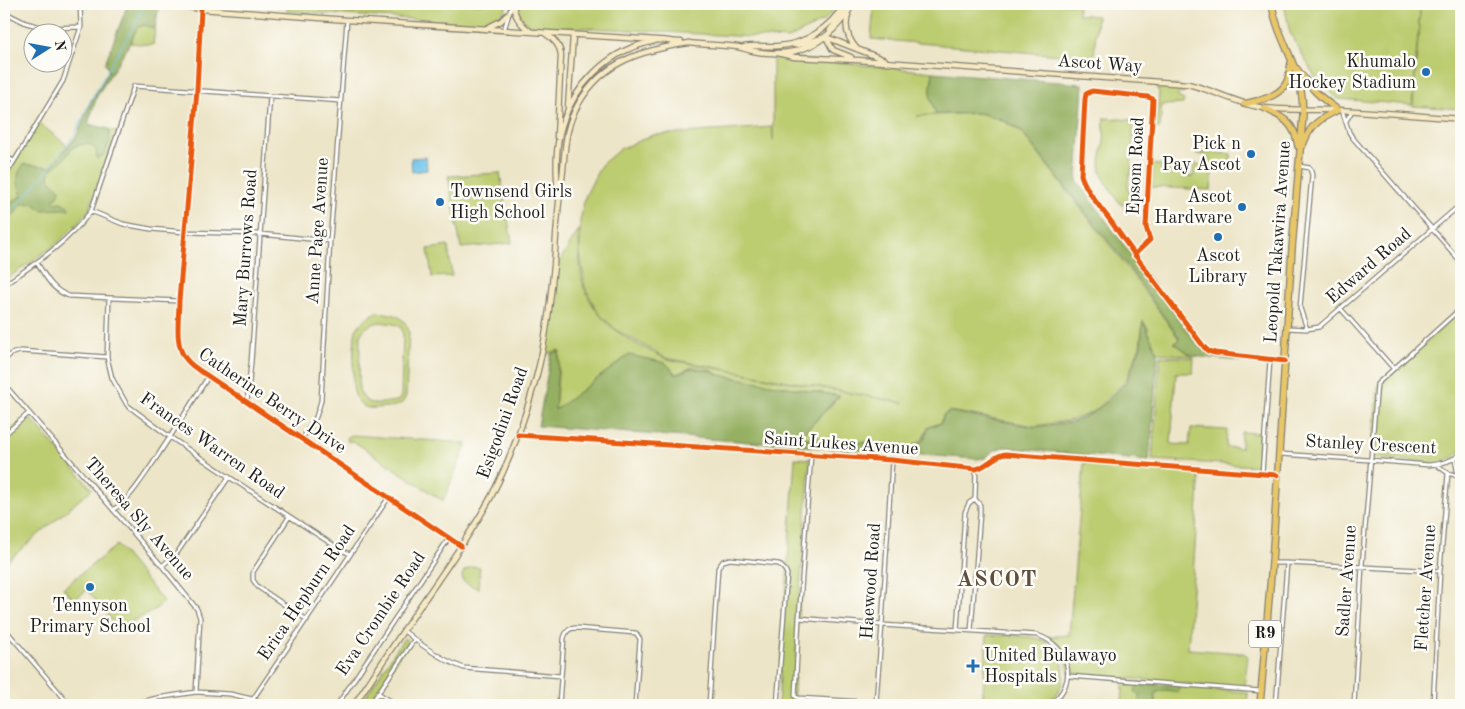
<svg xmlns="http://www.w3.org/2000/svg" width="1465" height="709" font-family="'Old Standard TT',serif">
<style>
.green{fill:#bccc6f;stroke:#6c7446;fill-rule:evenodd}
.forest{fill:#95b062;stroke:#58663f}
.water{fill:#6dc2ea;stroke:#446f83}
.lines{fill:none;stroke-linecap:round;stroke-linejoin:round}
.stream{stroke:#6dc2ea;stroke-width:1}
.street-casing{stroke:#848072;stroke-width:5.5}
.secondary-casing{stroke:#848072;stroke-width:7}
.highway-casing{stroke:#848072;stroke-width:8}
.street{stroke:#fff;stroke-width:3}
.secondary{stroke:#f6e9c3;stroke-width:4.5}
.highway{stroke:#e9c769;stroke-width:5.5}
.cycleway-casing{stroke:#fdfcf7;stroke-width:8}
.cycleway{stroke:#e8590c;stroke-width:5}
.poi-dot{fill:#1f6fb2;stroke:#fdfcf7;stroke-width:2}
.labels{text-anchor:middle;dominant-baseline:central;stroke-width:5;stroke-linejoin:round;paint-order:stroke}
.shield{fill:#fdfcf7;stroke:#605f5e;stroke-width:1}
.shield-label{font-size:16px;font-weight:bold;fill:#1c1c1c}
.poi-label{font-size:18px;fill:#1c1c1c;stroke:#fdfcf7;text-anchor:end}
.street-label{font-size:18px;fill:#1c1c1c;stroke:#fdfcf7}
.district-label{font-size:22px;font-weight:bold;letter-spacing:1px;fill:#614f3d;stroke:#fdfcf7}
</style>
<rect width="100%" height="100%" fill="#fdfcf7"/>
<filter id="ink" filterUnits="userSpaceOnUse"><feTurbulence type="fractalNoise" baseFrequency=".02" numOctaves="2"/><feDisplacementMap in="SourceGraphic" scale="10" xChannelSelector="R" yChannelSelector="G"/><feConvolveMatrix kernelMatrix="1 2 1 2 8 2 1 2 1" color-interpolation-filters="sRGB"/></filter>
<filter id="wash" filterUnits="userSpaceOnUse"><feTurbulence type="fractalNoise" baseFrequency=".0096" numOctaves="4" result="noise"/><feDisplacementMap in="SourceGraphic" scale="20" xChannelSelector="R" yChannelSelector="G"/><feGaussianBlur stdDeviation="1.12" result="paint"/><feColorMatrix in="noise" values="0 0 0 0 0 0 0 0 0 0 0 0 0 0 0 0 0 1.4 0 .05"/><feComposite in="paint" operator="in"/></filter>
<g filter="url(#wash)">
<rect width="100%" height="100%" fill="#ede5c8"/>
<path class="green" d="M279,4H507C504,15 498,19 488,24L286,11L290,5Z
M517,4H839L825,20L788,39L613,29L530,26L519,17Z
M874,4H1078V14L1097,16L1094,58L871,39Z
M1284,4H1461V109L1413,106L1420,11L1412,105L1338,99L1315,77L1290,33Z
M144,25L155,29L153,45L130,43L137,28Z
M773,56L933,72L930,95L935,112L938,114L917,116L979,113L1001,120L1021,132L1127,267L1179,339L1174,343L1192,356L1158,353L1143,322L1149,330L1143,321L1140,346L1126,380L1106,401L1093,412L1073,420L1035,426L950,411L943,415L940,423L928,427L922,440L912,446L800,437L840,396L719,375L711,370L692,367L676,374L666,363L629,355L555,410L560,350L545,354L555,268L579,230C579,249 579,269 584,288C586,293 589,297 591,302C607,331 638,345 666,359L904,403L666,358L618,331L598,313L585,287L580,254V221L585,197L601,165L620,149L653,135L772,127L773,141Z
M1156,85L1179,86L1183,88V94L1178,93V97L1184,100L1183,104L1162,105L1160,128H1156L1159,93Z
M1104,118L1134,120L1131,174L1129,175L1128,189L1130,190L1128,213H1126L1123,204H1120C1115,195 1107,186 1103,177C1097,165 1102,153 1104,142C1105,136 1103,125 1104,118Z
M39,123L68,146L88,124L116,132L89,210L77,224L59,242L4,281V180Z
M1195,152L1231,154V168L1213,167L1211,190L1151,187L1152,164L1186,168V171L1189,176L1193,177L1194,164L1205,165L1209,162V160L1205,155L1195,154Z
M500,173L512,243L461,248L448,176Z
M448,246L452,276L432,277L428,249Z
M1461,311V451L1454,457L1435,463L1371,458L1378,385Z
M377,312C393,314 404,314 409,332L406,395C404,405 397,406 388,407C381,407 372,410 365,407C360,404 355,397 354,392C352,385 354,335 356,330C361,321 368,317 377,312ZM380,322L394,324L401,327L403,335L401,396L399,400L396,401C379,403 367,409 359,390L360,336C364,327 371,324 380,322Z
M1160,356L1194,358L1193,373H1176L1171,444L1189,445L1191,428L1227,430L1226,447L1241,448V432L1259,433L1258,466L1152,460Z
M25,418L32,420L92,489L4,564V436Z
M351,435L467,443L443,501L353,441L348,442L347,438Z
M795,458L810,459L798,618L793,705H778Z
M1084,463L1200,472L1188,649L1243,653L1248,656L1244,689L1069,673C1066,658 1060,646 1047,637L1069,635Z
M117,545L164,602C151,615 134,620 117,627L87,590L74,600L63,588Z
M472,567H480L478,588L471,586L463,581L462,576L464,571Z
M987,635C1004,636 1029,634 1045,641C1072,654 1069,696 1041,705C1036,706 1030,705 1025,705C1011,705 997,705 982,705Z
M404,638L409,641L367,705H360Z
M1129,683L1155,684L1244,692L1248,693L1247,705H1122L1123,685L1128,686Z"/>
<path class="forest" d="M128,4L159,5L155,29L144,25L137,28L130,43L97,96L88,124L109,129L110,140L105,154L97,159L96,149L89,144L79,145L72,148L65,158L50,171L49,179L60,189L58,196L53,200L56,203L61,202L68,206L69,210L63,209L41,210L33,203L22,204L9,221L4,232V214L8,209L9,203L22,196C17,183 15,176 24,164L51,167L77,135L92,100L109,71L105,63Z
M933,72L1083,84L1077,181L1200,348L1209,353L1215,355L1259,360V363L1192,356L1175,343L1180,339L1128,266L1021,131L1002,119L979,113L938,114L935,112L930,95Z
M1143,322L1158,353L1149,461L1003,447L993,451L985,458L976,459L538,426L551,354L559,351L555,410L629,355L666,363L676,375L692,368L712,371L719,375L839,396L799,438L913,446L923,441L929,427L941,423L944,415L951,412L1034,427L1073,422L1093,413L1107,402L1127,381L1141,346Z
M1140,684L1178,685L1179,689L1177,693C1169,689 1162,689 1155,694L1156,705H1140L1139,695L1136,693L1135,689Z"/>
<path class="water" d="M426,157L427,170L412,172L411,158Z"/>
<g class="lines">
<path class="stream" d="M4,219L11,213L43,176L50,166L75,134L91,99L139,17L143,4"/>
</g>
</g>
<g filter="url(#ink)">
<g class="lines">
<defs>
<path id="street" d="M201,9L197,90L179,301C179,318 174,346 186,359C191,366 200,371 208,376L461,546
M4,12L26,23L45,28L81,27
M504,30L512,4
M1342,110L1349,132L1352,137L1461,262
M1346,121L1352,111
M4,156L14,161
M1299,166L1310,168L1312,175L1300,308L1307,329
M4,178L63,81L81,27L80,4
M91,211L123,224L151,229L185,232L260,234L330,241
M1134,255L1150,240L1146,227L1153,99L1148,97L1092,91L1086,94L1085,99L1081,175C1086,191 1100,207 1110,220C1140,263 1172,305 1204,347L1208,351L1215,353L1284,361
M37,263C46,277 52,290 69,296L179,301
M4,285C36,263 67,243 91,211L134,86L341,101
M109,298L107,357L112,378L127,405L170,437L229,477L341,550L350,554
M1341,309L1393,368
M1287,328L1307,329L1319,327L1461,204
M4,360L11,354L20,351L107,357
M4,384L162,566L197,609L200,618L196,692
M247,402L251,363L270,96
M4,435L29,413
M518,435L892,460L976,469C988,466 993,456 1005,454L1277,475
M302,439L316,417L321,401L330,241L347,20
M1280,454L1369,460L1429,465C1441,464 1452,461 1461,454
M811,455L799,618L795,696L798,698L916,705
M1455,459L1458,476
M1437,465L1448,473L1458,476
M1262,474L1270,360
M1458,476L1461,480
M113,510C131,498 141,480 153,463C172,434 190,406 208,377
M289,517L253,572V580L258,587L307,620
M1272,563H1287L1440,571
M162,566L177,553L229,477
M799,618L882,625L1037,635C1070,646 1080,683 1049,705
M4,628L70,705
M957,630L965,512L969,503L975,499
M404,631C422,646 442,660 464,668L561,676
M971,631L980,513V505L975,499L976,469
M1069,676L1261,691
M378,693L397,705
M876,702L882,625L892,460
M129,705L157,698L196,692L230,694L252,699L269,705
M249,705L389,497
M337,705L449,538
M370,705L414,640
M559,705L564,638C566,631 569,628 576,628L636,633L640,639L635,705
M709,705L718,568L723,561L730,559L779,564L785,570L787,574L777,705
M1276,705L1287,563
M1354,705L1362,566L1377,384L1461,308
M1433,705L1440,571L1448,473
M1460,705H1461"/>
<path id="secondary" d="M172,4L201,9L347,20L658,40
M513,4C514,16 520,24 530,31
M848,15C844,28 848,39 857,49
M487,28L501,21L509,13
M830,30L842,14L844,7
M546,34C554,39 560,45 561,55L557,137
M826,37L833,50L851,57
M688,43C705,45 722,45 738,47C743,48 748,50 753,51C799,60 830,42 853,4
M794,45C805,45 815,39 826,37L885,60
M744,47C755,45 767,47 779,46C807,44 830,27 845,4
M778,53L794,57L857,60L1188,84C1214,90 1237,104 1264,108C1289,111 1314,109 1340,110C1380,112 1421,116 1461,119
M568,107L573,36
M558,194C556,170 555,145 563,122C575,86 606,54 643,44C648,43 653,41 658,40C665,40 673,42 681,42
M354,705C378,669 402,632 427,596C449,564 472,532 491,497C510,460 525,419 536,378C546,341 550,304 554,265C556,239 557,213 561,187C566,155 562,132 579,103C604,60 643,50 689,43"/>
<path id="highway" d="M1297,69C1311,88 1318,96 1338,110C1319,119 1310,125 1303,145
M1244,104C1260,100 1282,97 1288,79C1289,74 1290,68 1291,63
M1264,108C1283,117 1295,123 1298,146
M1260,705L1272,563L1292,249L1303,115C1303,105 1302,94 1300,84C1293,57 1276,32 1272,4"/>
</defs>
<use href="#street" class="street-casing"/>
<use href="#secondary" class="secondary-casing"/>
<use href="#highway" class="highway-casing"/>
<use href="#street" class="street"/>
<use href="#secondary" class="secondary"/>
<use href="#highway" class="highway"/>
<defs>
<path id="cycleway" d="M201,9L197,90L179,301C179,318 174,346 186,359C191,366 200,371 208,376L461,546
M1134,255L1150,240L1146,227L1153,99L1148,97L1092,91L1086,94L1085,99L1081,175C1086,191 1100,207 1110,220C1140,263 1172,305 1204,347L1208,351L1215,353L1285,361
M518,435L892,460L976,469C988,466 993,456 1005,454L1277,475"/>
</defs>
<use href="#cycleway" class="cycleway-casing"/>
<use href="#cycleway" class="cycleway"/>
</g>
</g>
<g class="poi-dot">
<circle cx="1426" cy="72" r="5"/>
<circle cx="1251" cy="154" r="5"/>
<circle cx="440" cy="202" r="5"/>
<circle cx="1242" cy="207" r="5"/>
<circle cx="1218" cy="237" r="5"/>
<circle cx="90" cy="587" r="5"/>
<path d="M970.5 658.5h5v5h5v5h-5v5h-5v-5h-5v-5h5z"/>
</g>
<g class="labels">
<rect class="shield" x="1249" y="620.5" width="32" height="27" rx="4"/>
<g class="shield-label">
<text x="1265" y="634">R9</text>
</g>
<g class="poi-label">
<text x="1416" y="62">Khumalo<tspan x="1416" dy="21">Hockey Stadium</tspan></text>
<text x="1241" y="144">Pick n<tspan x="1241" dy="21">Pay Ascot</tspan></text>
<text x="450" y="192" text-anchor="start">Townsend Girls<tspan x="450" dy="21">High School</tspan></text>
<text x="1232" y="197">Ascot<tspan x="1232" dy="21">Hardware</tspan></text>
<text x="1218" y="256" text-anchor="middle">Ascot<tspan x="1218" dy="21">Library</tspan></text>
<text x="90" y="606" text-anchor="middle">Tennyson<tspan x="90" dy="21">Primary School</tspan></text>
<text x="984" y="656" text-anchor="start">United Bulawayo<tspan x="984" dy="21">Hospitals</tspan></text>
</g>
<g class="street-label">
<text transform="translate(1100 64) rotate(4)">Ascot Way</text>
<text transform="translate(1136 166) rotate(-87)">Epsom Road</text>
<text transform="translate(318 231) rotate(-86)">Anne Page Avenue</text>
<text transform="translate(1278 242) rotate(-86)">Leopold Takawira Avenue</text>
<text transform="translate(246 248) rotate(-86)">Mary Burrows Road</text>
<text transform="translate(1369 266) rotate(-41)">Edward Road</text>
<text transform="translate(272 401) rotate(34)">Catherine Berry Drive</text>
<text transform="translate(503 423) rotate(-70)">Esigodini Road</text>
<text transform="translate(841 444) rotate(4)">Saint Lukes Avenue</text>
<text transform="translate(1371 445) rotate(3)">Stanley Crescent</text>
<text transform="translate(212 446) rotate(35)">Frances Warren Road</text>
<text transform="translate(139 519) rotate(49)">Theresa Sly Avenue</text>
<text transform="translate(871 581) rotate(-86)">Haewood Road</text>
<text transform="translate(1347 581) rotate(-86)">Sadler Avenue</text>
<text transform="translate(1426 588) rotate(-86)">Fletcher Avenue</text>
<text transform="translate(307 593) rotate(-56)">Erica Hepburn Road</text>
<text transform="translate(381 614) rotate(-56)">Eva Crombie Road</text>
</g>
<g class="district-label">
<text x="997" y="580">ASCOT</text>
</g>
</g>
<rect width="1465" height="709" fill="none" stroke="#fdfcf7" stroke-width="20"/>
<g transform="translate(48 48) rotate(79)"><circle r="24" fill="#fdfcf7" stroke="#a3a29f"/>
<path d="M0-4L9 19L0 12L-9 19Z" fill="#1f6fb2"/>
<text y="-8" font-size="14" font-weight="bold" text-anchor="middle" fill="#1c1c1c">N</text>
</g>
</svg>
